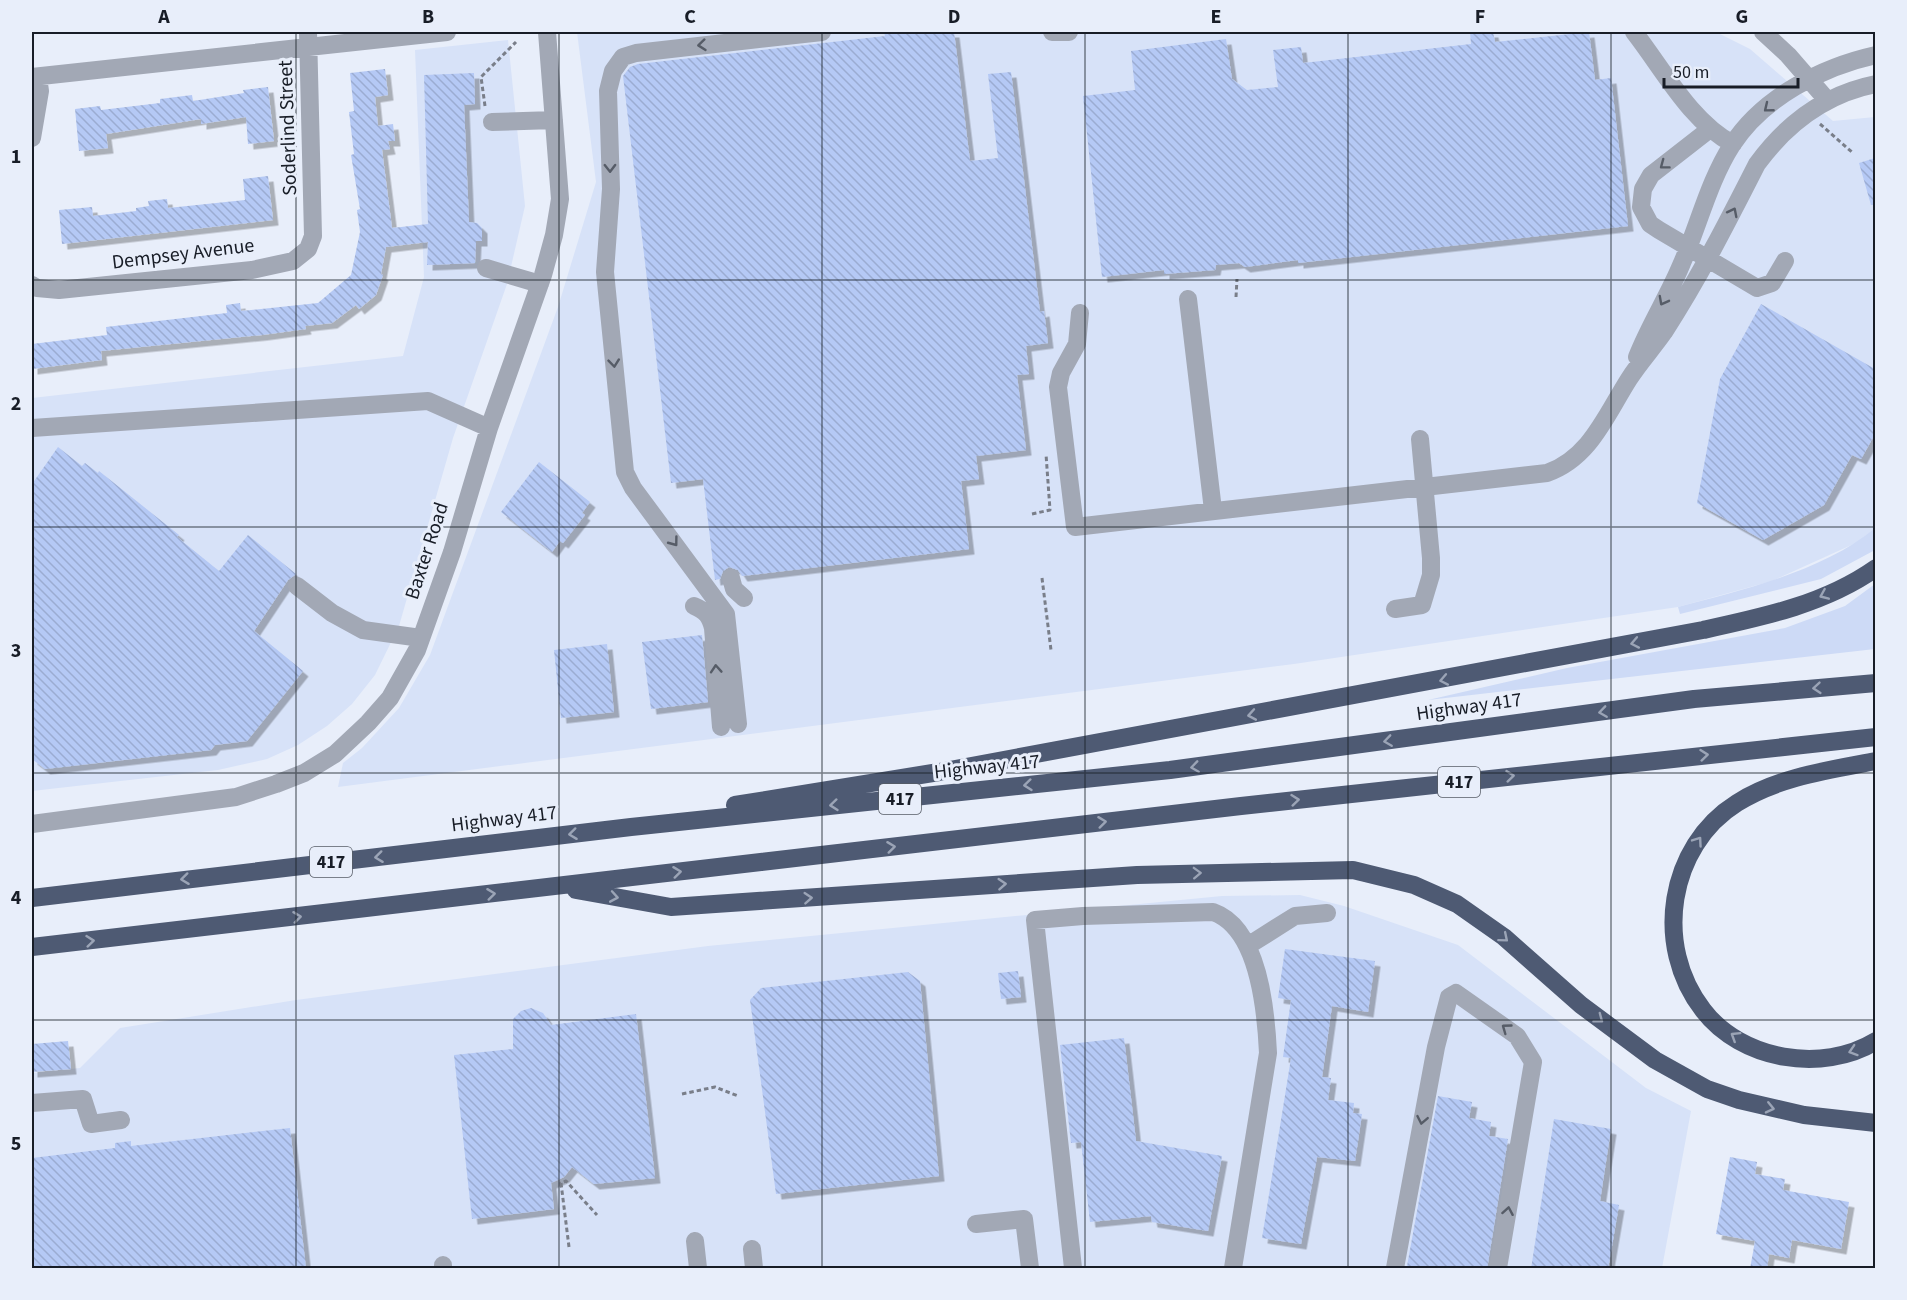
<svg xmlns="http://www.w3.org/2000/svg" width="1907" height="1300" font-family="'Source Sans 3',sans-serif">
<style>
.built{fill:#d7e2f8}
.grass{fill:#cddaf6}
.building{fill:url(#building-back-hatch);filter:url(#shadow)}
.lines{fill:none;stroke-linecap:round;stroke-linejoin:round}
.path{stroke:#797e89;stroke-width:3;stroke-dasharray:4.5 3;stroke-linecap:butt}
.minor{stroke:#a2a8b5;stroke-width:18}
.highway{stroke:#4e5a73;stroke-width:18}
.oneway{stroke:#565c67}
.oneway2{stroke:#9ba4b6}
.grid{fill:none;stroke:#181d27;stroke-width:1.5;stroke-opacity:0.55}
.labels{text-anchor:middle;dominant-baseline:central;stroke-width:6;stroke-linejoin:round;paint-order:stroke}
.shield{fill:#e8eefa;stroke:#565c66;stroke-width:1.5}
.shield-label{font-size:18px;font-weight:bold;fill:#181d27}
.street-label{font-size:20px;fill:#181d27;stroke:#e8eefa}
.neatline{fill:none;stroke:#181d27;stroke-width:2}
.grid-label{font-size:20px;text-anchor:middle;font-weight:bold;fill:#181d27}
</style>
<defs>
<pattern id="building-back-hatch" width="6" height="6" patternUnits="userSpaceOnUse" patternTransform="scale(1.5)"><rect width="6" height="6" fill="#b5c9f5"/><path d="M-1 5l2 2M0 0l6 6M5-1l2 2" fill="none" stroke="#9bacd2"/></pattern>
<filter id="shadow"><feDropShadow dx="5.5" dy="5.5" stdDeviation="0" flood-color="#0004"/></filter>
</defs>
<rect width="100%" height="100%" fill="#e8eefa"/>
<path class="built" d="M577,32H1716L1750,49L1833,121L1875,117V528L1858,542L1772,581L1678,607L1294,664L338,787L343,763L362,748L399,708L430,655L558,307L596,182Z
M508,40L525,206L507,284L453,438L399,626L375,675L352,704L327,726L298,745L267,759L218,770L32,791V398L403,356L424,277L415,50Z
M1300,895L1344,906L1458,945L1646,1088L1691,1111L1662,1268H32V1073L80,1068L120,1028L296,1000L708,946L1222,896Z"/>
<path class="grass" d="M1875,528V550L1821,579L1680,614L1678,607C1742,590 1824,571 1875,528Z
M1875,584V649L1428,700L1567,668L1785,628L1845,606Z"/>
<path class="building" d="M884,32H954L970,161L998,158L988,74L1011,72L1040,312L1044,311L1048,343L1026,346L1029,374L1017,375L1026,450L976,456L979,479L961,481L969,549L742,576L738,570L729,567L723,571L720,579L715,580L703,479L671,483L623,76L630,67L638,64L885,36Z
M1470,32H1493L1495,42L1589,32L1595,80L1611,78L1628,226L1298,263V260L1245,267L1239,263L1216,265L1215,270L1164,274V270L1102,277L1083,96L1135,90L1131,51L1226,39L1232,79L1247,90L1278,87L1273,50L1301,47L1303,63L1471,44Z
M385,69L388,95L375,97L378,126L393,124L395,141H388L390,149L382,150L392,228L428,224L424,75L474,73L475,104L464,105L469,222L477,223L482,228V241H476L475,263L427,265L428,242L386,247L381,274L383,275L376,295L359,309L356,305L332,323L305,326L306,329L262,335L101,351L102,360L32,369V344L107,335L106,327L227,313L226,305L240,303L241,311L318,303L351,275L360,232L357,210L360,209L351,155L354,154L349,112L354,111L350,73Z
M268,87L274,141L248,144L246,117L201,124V119L106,134L108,148L79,151L75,109L100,106L101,110L160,103V99L192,95L193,101L244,93L243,90Z
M1875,158V205H1871L1859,163Z
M268,176L273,220L62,244L59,210L92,207L93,216L136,211V208L149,206L148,201L167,199L168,208L245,200L243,179Z
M1761,304L1875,369V434L1861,459L1852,455L1824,505L1763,540L1697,503L1720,379Z
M58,447L82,466L85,463L98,473L99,471L179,535L177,537L219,571L248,535L296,574L288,580L254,631L303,671L247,741L215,745L211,750L45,769L32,759V484Z
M539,462L590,502L582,513L585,515L563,543L560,541L552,552L501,512Z
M702,635L708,702L651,709L642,642Z
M607,644L614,712L561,718L554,650Z
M1285,949L1375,961L1368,1012L1332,1006L1322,1077L1331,1078L1328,1100L1354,1103L1353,1113L1362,1114L1355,1161L1317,1157L1301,1244L1262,1238L1291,1058L1283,1057L1291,1000L1278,998Z
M1018,971L1021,997L1001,999L998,973Z
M908,972L920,981L939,1176L776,1194L750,1000L761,988Z
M531,1008L543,1013L551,1025L636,1014L655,1178L594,1184L572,1167L564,1177L551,1183L554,1209L472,1219L454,1055L513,1049V1019L521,1011Z
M1124,1038L1136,1141L1222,1156L1208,1231L1152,1222L1151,1216L1090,1222L1081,1142L1071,1143L1060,1045Z
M68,1041L71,1069L32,1072V1044Z
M1438,1096L1472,1102L1469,1118L1491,1122L1489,1136L1508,1139L1487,1269H1423L1407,1266Z
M1554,1119L1611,1129L1600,1201L1619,1205L1608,1269H1531Z
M290,1128L306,1269H32V1158L115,1148V1143L131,1141V1146Z
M1730,1157L1757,1162L1755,1174L1785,1179L1783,1190L1849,1202L1841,1249L1792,1240L1789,1258L1769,1254L1767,1269H1750L1755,1241L1716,1234Z"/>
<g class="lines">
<path class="path" d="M485,106L481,77L516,42
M1820,124L1853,153
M1236,297L1237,279
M1032,514L1050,510L1046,454
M1042,578L1051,650
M682,1094L715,1087L738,1096
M569,1247L561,1183L566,1181L597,1215"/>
<path class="minor" d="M1052,32H1069
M1634,32C1663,69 1690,121 1733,144
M1763,32L1788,55L1827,100
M32,77L447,32
M492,122L554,120
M1710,129L1651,175L1643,189L1641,207L1650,224L1659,230L1757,288L1772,283L1785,261
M32,138L40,91L38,77
M486,268L540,284
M32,285L37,288L59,290L252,270L293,261L308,249L313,236L308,32
M1188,299L1213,510
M1080,313L1077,344L1061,373L1058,387L1075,527L1547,473C1590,458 1606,415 1629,379C1639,363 1653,348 1664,332C1699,278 1728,221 1757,164C1787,123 1825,94 1876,84
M1637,357C1650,324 1669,295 1682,263C1699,224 1709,181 1732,145C1763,97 1822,67 1876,55
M32,428L428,401L489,428
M731,578L734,589L744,598
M297,586L332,613L363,630L421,638
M694,606C706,611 710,616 713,628L721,727
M1395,609L1422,605L1431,575V558L1420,439
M738,724L726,614L633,488L625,472L605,272L611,189L608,91L613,71L623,57L636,53L822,32
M32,824L236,797L276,784L304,773L335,754L368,723L390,698L417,650L452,552L489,428L543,275L554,235L560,199L547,32
M1249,945L1295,916L1327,913
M32,1103L83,1099L91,1124L121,1120
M976,1224L1024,1219L1030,1268
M695,1241L698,1268
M752,1249L754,1268
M443,1265V1268
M1073,1268L1035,920L1083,916L1213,912C1259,928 1266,1011 1268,1053L1233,1268
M1395,1268L1436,1047L1449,997L1456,993L1517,1036L1533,1062L1498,1268"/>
<path class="highway" d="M1876,761C1829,770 1778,777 1737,803C1668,846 1653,946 1703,1010C1741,1060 1822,1074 1876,1041
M735,805L939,772L1703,630C1763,617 1825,604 1876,568
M576,890L671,907L1137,875L1353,870L1414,885L1457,904L1504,937L1581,1005L1655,1060L1707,1089L1739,1100L1804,1115L1876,1123
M32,898L631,827L1170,770L1694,699L1876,683
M32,947L1241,806L1876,737"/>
</g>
<defs><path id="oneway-chevron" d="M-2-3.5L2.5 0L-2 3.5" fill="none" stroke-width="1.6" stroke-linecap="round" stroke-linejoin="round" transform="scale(1.5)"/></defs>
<g class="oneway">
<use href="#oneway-chevron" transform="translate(702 45) rotate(174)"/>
<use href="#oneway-chevron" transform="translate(1768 108) rotate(141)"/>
<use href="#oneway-chevron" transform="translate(1664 165) rotate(143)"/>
<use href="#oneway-chevron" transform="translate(610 168) rotate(89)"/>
<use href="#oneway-chevron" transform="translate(1733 212) rotate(-63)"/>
<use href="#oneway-chevron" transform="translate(1663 301) rotate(118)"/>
<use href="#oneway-chevron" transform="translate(614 363) rotate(84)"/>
<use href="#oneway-chevron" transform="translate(674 542) rotate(53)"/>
<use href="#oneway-chevron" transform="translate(716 669) rotate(-94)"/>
<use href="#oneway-chevron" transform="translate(1506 1028) rotate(-144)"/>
<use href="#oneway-chevron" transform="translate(1422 1120) rotate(101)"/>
<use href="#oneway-chevron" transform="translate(1508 1211) rotate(-80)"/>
</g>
<g class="oneway2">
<use href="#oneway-chevron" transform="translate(1824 595) rotate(157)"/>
<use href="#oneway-chevron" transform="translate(1635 643) rotate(169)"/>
<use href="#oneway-chevron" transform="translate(1444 680) rotate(169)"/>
<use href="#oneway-chevron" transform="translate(1817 688) rotate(175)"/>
<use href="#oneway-chevron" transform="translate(1603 712) rotate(172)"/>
<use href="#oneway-chevron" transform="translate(1252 715) rotate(170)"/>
<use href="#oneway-chevron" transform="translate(1388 741) rotate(172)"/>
<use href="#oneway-chevron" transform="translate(1704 755) rotate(-6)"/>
<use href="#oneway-chevron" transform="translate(1195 767) rotate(172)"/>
<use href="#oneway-chevron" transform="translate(1510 776) rotate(-6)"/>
<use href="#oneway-chevron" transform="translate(1028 785) rotate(174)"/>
<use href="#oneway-chevron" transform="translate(1295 800) rotate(-6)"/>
<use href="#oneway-chevron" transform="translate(834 805) rotate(174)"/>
<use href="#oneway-chevron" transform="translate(1102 822) rotate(-7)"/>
<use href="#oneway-chevron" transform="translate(573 834) rotate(173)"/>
<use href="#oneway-chevron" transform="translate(1698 841) rotate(-55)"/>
<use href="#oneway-chevron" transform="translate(891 847) rotate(-7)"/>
<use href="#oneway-chevron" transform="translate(379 857) rotate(173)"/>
<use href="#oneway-chevron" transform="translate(677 872) rotate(-7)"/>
<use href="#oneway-chevron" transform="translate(1197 873) rotate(-2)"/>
<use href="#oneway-chevron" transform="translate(185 879) rotate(173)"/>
<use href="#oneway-chevron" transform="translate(1002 884) rotate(-4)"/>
<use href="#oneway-chevron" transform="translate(491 894) rotate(-7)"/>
<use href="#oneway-chevron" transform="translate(614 897) rotate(10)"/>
<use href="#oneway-chevron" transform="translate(808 898) rotate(-4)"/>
<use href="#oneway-chevron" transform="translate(297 917) rotate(-7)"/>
<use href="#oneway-chevron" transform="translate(1504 938) rotate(40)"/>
<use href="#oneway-chevron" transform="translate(90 941) rotate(-6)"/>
<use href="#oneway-chevron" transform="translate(1599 1019) rotate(37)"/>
<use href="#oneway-chevron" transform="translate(1735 1036) rotate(-148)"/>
<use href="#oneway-chevron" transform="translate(1853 1051) rotate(162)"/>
<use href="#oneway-chevron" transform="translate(1770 1108) rotate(13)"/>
</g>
<path class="grid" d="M296,32V1268M559,32V1268M822,32V1268M1085,32V1268M1348,32V1268M1611,32V1268M32,280H1876M32,527H1876M32,773H1876M32,1020H1876"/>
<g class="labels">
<g class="shield">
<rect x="1438" y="767" width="42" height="30" rx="4.5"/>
<rect x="879" y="784" width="42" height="30" rx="4.5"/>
<rect x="310" y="847" width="42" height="30" rx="4.5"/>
</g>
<g class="shield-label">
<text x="1459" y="782">417</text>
<text x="900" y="799">417</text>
<text x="331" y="862">417</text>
</g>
<g class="street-label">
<text transform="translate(288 128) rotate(-92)">Soderlind Street</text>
<text transform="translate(183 254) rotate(-7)">Dempsey Avenue</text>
<text transform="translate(427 551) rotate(-72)">Baxter Road</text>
<text transform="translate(1469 707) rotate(-8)">Highway 417</text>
<text transform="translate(987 767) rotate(-6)">Highway 417</text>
<text transform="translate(504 819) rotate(-7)">Highway 417</text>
</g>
</g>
<rect width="1907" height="1300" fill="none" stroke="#e8eefa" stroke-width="66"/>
<path d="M1664 78v9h134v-9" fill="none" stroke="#181d27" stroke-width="3"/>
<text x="1673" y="78" font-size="18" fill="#181d27" stroke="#e8eefa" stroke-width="4.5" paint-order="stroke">50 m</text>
<rect x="33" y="33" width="1841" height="1234" class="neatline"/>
<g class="grid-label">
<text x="164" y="23">A</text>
<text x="428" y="23">B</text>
<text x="690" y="23">C</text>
<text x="954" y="23">D</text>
<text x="1216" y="23">E</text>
<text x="1480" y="23">F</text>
<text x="1742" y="23">G</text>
<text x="16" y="163">1</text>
<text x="16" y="410">2</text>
<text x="16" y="657">3</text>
<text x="16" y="904">4</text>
<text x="16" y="1150">5</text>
</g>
</svg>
